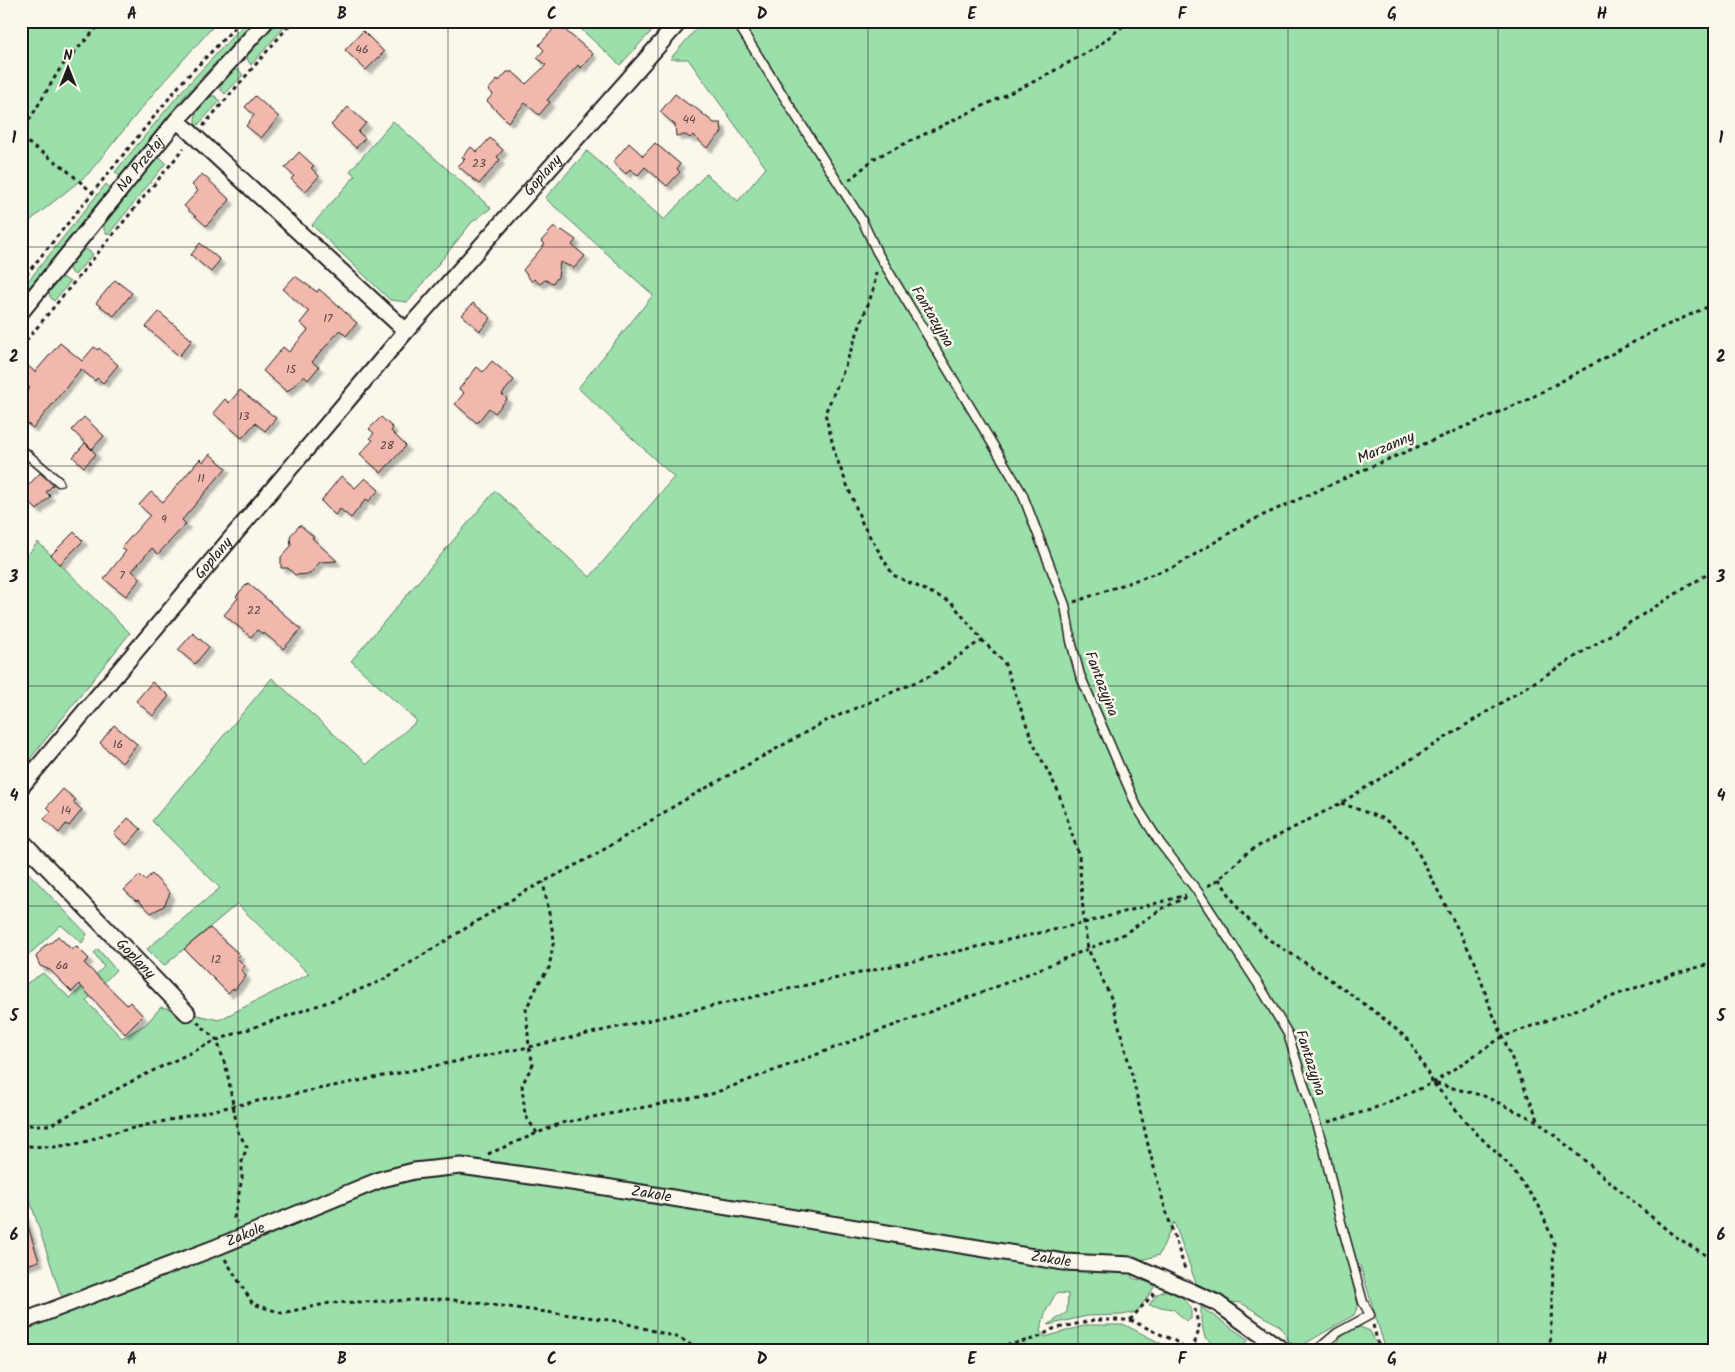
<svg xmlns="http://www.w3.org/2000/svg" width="1735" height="1372" font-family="Kalam,sans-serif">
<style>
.green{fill:#9bdfab;stroke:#5c7e64}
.building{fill:#f2b8ad;stroke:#1c1c1c;filter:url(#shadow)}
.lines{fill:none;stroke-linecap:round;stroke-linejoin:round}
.service-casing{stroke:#1c1c1c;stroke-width:11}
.minor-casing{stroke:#1c1c1c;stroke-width:19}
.path{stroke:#1c1c1c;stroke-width:3;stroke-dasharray:4 4;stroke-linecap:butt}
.service{stroke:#fbf7ec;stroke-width:8}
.minor{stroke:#fbf7ec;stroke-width:15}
.grid{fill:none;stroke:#1c1c1c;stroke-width:1;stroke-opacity:0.55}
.labels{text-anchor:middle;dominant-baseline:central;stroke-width:5;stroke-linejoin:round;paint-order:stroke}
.number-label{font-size:12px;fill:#524340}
.street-label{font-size:15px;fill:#1c1c1c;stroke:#fbf7ec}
.neatline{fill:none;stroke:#1c1c1c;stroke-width:2}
.grid-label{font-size:16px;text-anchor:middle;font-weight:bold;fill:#1c1c1c}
</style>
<defs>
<filter id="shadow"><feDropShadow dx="4.5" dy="4.5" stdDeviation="1" flood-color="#0004"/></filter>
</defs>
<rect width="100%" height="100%" fill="#fbf7ec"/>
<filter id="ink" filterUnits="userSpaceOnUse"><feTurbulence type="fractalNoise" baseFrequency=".02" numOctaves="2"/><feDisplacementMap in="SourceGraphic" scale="10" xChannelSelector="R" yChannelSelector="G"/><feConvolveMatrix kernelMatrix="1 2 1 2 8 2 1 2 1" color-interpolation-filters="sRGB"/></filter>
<g filter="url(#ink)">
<path class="green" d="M21,21H218L158,88L88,174L21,228Z
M247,21H254L183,98L120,176L115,172L180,93Z
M278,21H286L288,23L251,65L247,59L248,54Z
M572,21H661L620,65Z
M703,21H1714V1351H1386L1360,1265L1348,1263L1358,1306L1354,1315L1301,1346L1290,1343L1280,1326L1241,1303L1228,1302L1196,1283L1174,1222L1159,1255L1131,1263L1132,1278L1148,1282L1155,1286L1137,1312L1122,1315L1087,1316L1048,1325L1067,1312L1068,1294L1056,1293L1046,1311L1040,1331L1045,1337L1087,1325H1125L1176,1351H21V1330L71,1309L60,1293L27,1191L21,1193V987L43,973L70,998L104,967L94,953L98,949L116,970L86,1001L122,1038L146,1024L161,1007L219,1020L309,974L237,904L164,966L147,949L220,888L152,821L272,678L367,764L417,721L351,661L495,491L590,577L674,477L578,388L653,295L545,198L587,151L664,220L706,174L738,201L766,168L688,59H670Z
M233,70H239L243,75L225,94L221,90L220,86Z
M212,96H215L220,101L196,127C192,115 201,101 212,96Z
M393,121L491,208L472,222L408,302L390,300L312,225L355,176L350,171Z
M161,158L166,163L108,235L104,230V225L156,159Z
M106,184L110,188L21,298V290Z
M86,249L93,254L75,275L70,271L69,267L83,250Z
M61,278H64L70,282L54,301L50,297L49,292Z
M38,542L130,633L22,769L21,563Z
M21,865L87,934L82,943L61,925L21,962Z
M1168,1289L1182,1297L1191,1307V1319L1186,1321L1173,1309L1149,1305L1156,1295Z
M1201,1307L1249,1340L1236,1351H1217L1219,1347L1205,1338L1201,1321Z
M1360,1327L1370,1331L1380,1351H1334L1333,1347L1346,1332Z"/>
<path class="building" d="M557,25H559L593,54L581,68L578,65L547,100L550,102L539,115L525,103L508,122L487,101L493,94L488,90L498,79L499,81L507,72H513L526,84L546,65L537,58L544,50L539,45Z
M363,31L384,52L366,70L345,50Z
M675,94L689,105H692L714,123H721L722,132L707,148L693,135L690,138L686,135L676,136L675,125L660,112Z
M255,96L279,117L261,138L246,126L254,115L245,107Z
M348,107L366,123L358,132L365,138L356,148L331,125Z
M490,138L503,150L497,157L500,160L479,184L458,166L465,159L462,157L471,147L477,152Z
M629,143L643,156L655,143L680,164L677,169L680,172L667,186L645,167L638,175L630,169L626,174L613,162Z
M299,152L314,166L311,168L319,176L305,192L291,179L294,176L285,168Z
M202,174L230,200L206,226L184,206L198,191L192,185Z
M554,227L560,232L562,230L576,240L572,245L585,256L574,268L560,262L558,277L553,283L545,280L540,284L534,279L532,282L523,270L545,244L541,241Z
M200,243L220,260L211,272L191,255Z
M295,276L317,292L319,289L357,323L346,336L340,330L312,362L319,367L308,380L304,376L287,392L263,371L283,347L289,352L308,330L300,323L309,312L283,289Z
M115,280L132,293L114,316L96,303Z
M473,303L491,318L480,331L462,315Z
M159,312L192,340L179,356L146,327Z
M60,343L82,361L94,347L98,350L99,348L118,365L103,383L97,378L95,381L81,369L33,428L21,419V399L30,388L21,381V360L35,372Z
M492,361L514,380L502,394L507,399L495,413L489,408L477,423L455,404L464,393L459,389L477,367L483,372Z
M240,390L276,418L265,431L255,423L242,438L213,413L225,399L229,403Z
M84,417L104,436L92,449L72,430Z
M381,417L393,428L391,431L406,446L381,473L360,454L373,440L370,438L374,433L369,429Z
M85,443L96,454L84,467L73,457Z
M210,454L226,468L182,520L186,524L158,554L152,548L132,571L141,578L126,596L104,579L126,551L121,548L150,515L139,505L151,492L163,502L200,459L203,462Z
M40,473L53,485L46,492L50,496L37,510L21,493Z
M341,476L355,488L365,478L379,490L369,501L366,499L351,518L340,509L335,515L321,501Z
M300,525L314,537L312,538L337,561L320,562L310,574L295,575L288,568H281V557L291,546L290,536Z
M74,532L83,541L60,564L51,555Z
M248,583L301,629L283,649L264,633L263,634L257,630L251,637L224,615L238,598L236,596Z
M193,633L209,647L195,664L178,650Z
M152,682L169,696L153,716L136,701Z
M114,725L137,744L122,763L100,743Z
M63,789L76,800L73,802L82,810L69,826L66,824L59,833L44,819L51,811L47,807Z
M128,818L141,829L127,845L114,834Z
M152,874L170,893L164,906L151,913L138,900L136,901L124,890L140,875L145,880Z
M210,928L240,955L237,958L245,966L241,970L246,976L234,990L233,988L228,993L184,949Z
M58,936L72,950L76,946L89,959L84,963L127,1005L130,1002L143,1016L125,1034L79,984L72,992L50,970L40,966L36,957L44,946L52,942Z
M24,1214L39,1261L21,1267V1215Z"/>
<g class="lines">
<defs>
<path id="service" d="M736,21L863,222L877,252L1022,493L1065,605L1071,641L1080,675L1137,807L1160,843L1198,892L1264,993L1288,1034L1324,1149L1338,1211L1363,1302L1370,1315L1337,1333L1316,1351
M21,449L59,482"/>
<g id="minor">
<path d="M177,120L406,331"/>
<path id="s1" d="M21,312L177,120L266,21"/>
<path id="s2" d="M21,787L406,331L680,21"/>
<path id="s3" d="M21,840L187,1013"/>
<path id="s4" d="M21,1322L217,1247L382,1179L414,1171L461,1166L599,1186L1064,1262L1132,1265L1217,1303L1284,1351"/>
</g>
</defs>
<use href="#service" class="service-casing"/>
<use href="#minor" class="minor-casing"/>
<path class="path" d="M203,126L293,21
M21,134L61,67L103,21
M21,138L62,166L93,193
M849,180L875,158L1039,79L1097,47L1129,21
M876,272L874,288L841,377L825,413L836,457L863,525L893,575L951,602L983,641L1004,662L1033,743L1058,791L1079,856L1084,923L1088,949L1112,1000L1131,1071L1149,1149L1165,1208L1186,1272
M21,281L183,81L241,21
M21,347L184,148
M1074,602L1176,566L1246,523L1361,471L1527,400L1654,331L1714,304
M1341,803L1384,819L1411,839L1475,962L1490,1007L1539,1122
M1219,879L1240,911L1268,939L1324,975L1378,1014L1410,1041L1433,1083L1484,1096L1539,1122L1673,1235L1714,1260
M1208,886L1219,879L1249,851L1341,803L1714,570
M197,1022L217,1040L227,1071L238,1132L247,1147L242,1161V1178L234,1218L237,1222
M1434,1084L1476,1133L1510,1166L1539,1206L1554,1243L1550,1351
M1328,1122L1370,1110L1433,1083L1502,1037L1673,974L1714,963
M21,1125H50L136,1079L217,1040L325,1003L381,981L524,892L595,855L681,802L826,721L932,675L977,643L983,641
M537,1133L525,1115L522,1085L533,1064L529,1047L526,1009L540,981L549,968L554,939L543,882
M21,1143L25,1146
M21,1148L25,1146L54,1147L82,1143L106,1134L233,1106L529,1047L1084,923L1186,895
M488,1154L561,1123L709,1095L1001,985L1124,934L1163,908L1187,897
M225,1259L253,1304L282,1313L330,1303L446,1299L617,1321L680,1338L700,1351
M1130,1320L1156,1291
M1373,1325L1380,1351
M983,1351L1037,1338L1053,1329L1095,1320H1130L1175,1341L1187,1351
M1192,1351L1199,1330L1195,1309"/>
<use href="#service" class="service"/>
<use href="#minor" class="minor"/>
</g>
</g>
<path class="grid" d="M238,21V1351M448,21V1351M658,21V1351M868,21V1351M1078,21V1351M1288,21V1351M1498,21V1351M21,247H1714M21,466H1714M21,686H1714M21,906H1714M21,1125H1714"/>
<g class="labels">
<g class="number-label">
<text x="362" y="49">46</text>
<text x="689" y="119">44</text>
<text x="479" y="163">23</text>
<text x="328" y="318">17</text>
<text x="291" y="369">15</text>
<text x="244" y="416">13</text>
<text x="387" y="445">28</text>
<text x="201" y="478">11</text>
<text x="164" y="519">9</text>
<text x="122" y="575">7</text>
<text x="254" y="610">22</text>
<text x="118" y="744">16</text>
<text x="66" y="810">14</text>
<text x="216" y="959">12</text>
<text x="62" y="965">6a</text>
</g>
<g class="street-label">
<text stroke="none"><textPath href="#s1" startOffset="190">Na Przełaj</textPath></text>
<text stroke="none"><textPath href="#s2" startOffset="804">Goplany</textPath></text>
<text transform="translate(932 317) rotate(59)">Fantazyjna</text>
<text transform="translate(1386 448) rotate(-23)">Marzanny</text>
<text stroke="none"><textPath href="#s2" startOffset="299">Goplany</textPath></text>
<text transform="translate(1101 684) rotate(69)">Fantazyjna</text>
<text stroke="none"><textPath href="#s3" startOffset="165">Goplany</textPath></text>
<text transform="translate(1310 1063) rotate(72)">Fantazyjna</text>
<text stroke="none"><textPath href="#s4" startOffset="661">Zakole</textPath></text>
<text stroke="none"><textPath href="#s4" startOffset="241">Zakole</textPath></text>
<text stroke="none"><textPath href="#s4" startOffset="1066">Zakole</textPath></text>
</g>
</g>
<rect width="1735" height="1372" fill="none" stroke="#fbf7ec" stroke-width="55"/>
<g transform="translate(68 68)" stroke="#fbf7ec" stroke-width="4" paint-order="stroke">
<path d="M0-4L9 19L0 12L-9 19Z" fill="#1c1c1c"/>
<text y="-8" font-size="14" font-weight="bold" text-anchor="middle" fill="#1c1c1c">N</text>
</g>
<rect x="28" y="28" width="1680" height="1316" class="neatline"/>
<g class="grid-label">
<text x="132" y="19">A</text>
<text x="342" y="19">B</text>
<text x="552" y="19">C</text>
<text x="762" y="19">D</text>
<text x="972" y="19">E</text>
<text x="1182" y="19">F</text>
<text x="1392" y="19">G</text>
<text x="1602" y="19">H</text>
<text x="14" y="143">1</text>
<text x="1721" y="143">1</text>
<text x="14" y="362">2</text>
<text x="1721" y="362">2</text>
<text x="14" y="582">3</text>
<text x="1721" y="582">3</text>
<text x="14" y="801">4</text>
<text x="1721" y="801">4</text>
<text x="14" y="1021">5</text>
<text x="1721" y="1021">5</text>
<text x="14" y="1240">6</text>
<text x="1721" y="1240">6</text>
<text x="132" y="1364">A</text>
<text x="342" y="1364">B</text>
<text x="552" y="1364">C</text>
<text x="762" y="1364">D</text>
<text x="972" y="1364">E</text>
<text x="1182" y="1364">F</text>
<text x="1392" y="1364">G</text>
<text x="1602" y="1364">H</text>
</g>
</svg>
